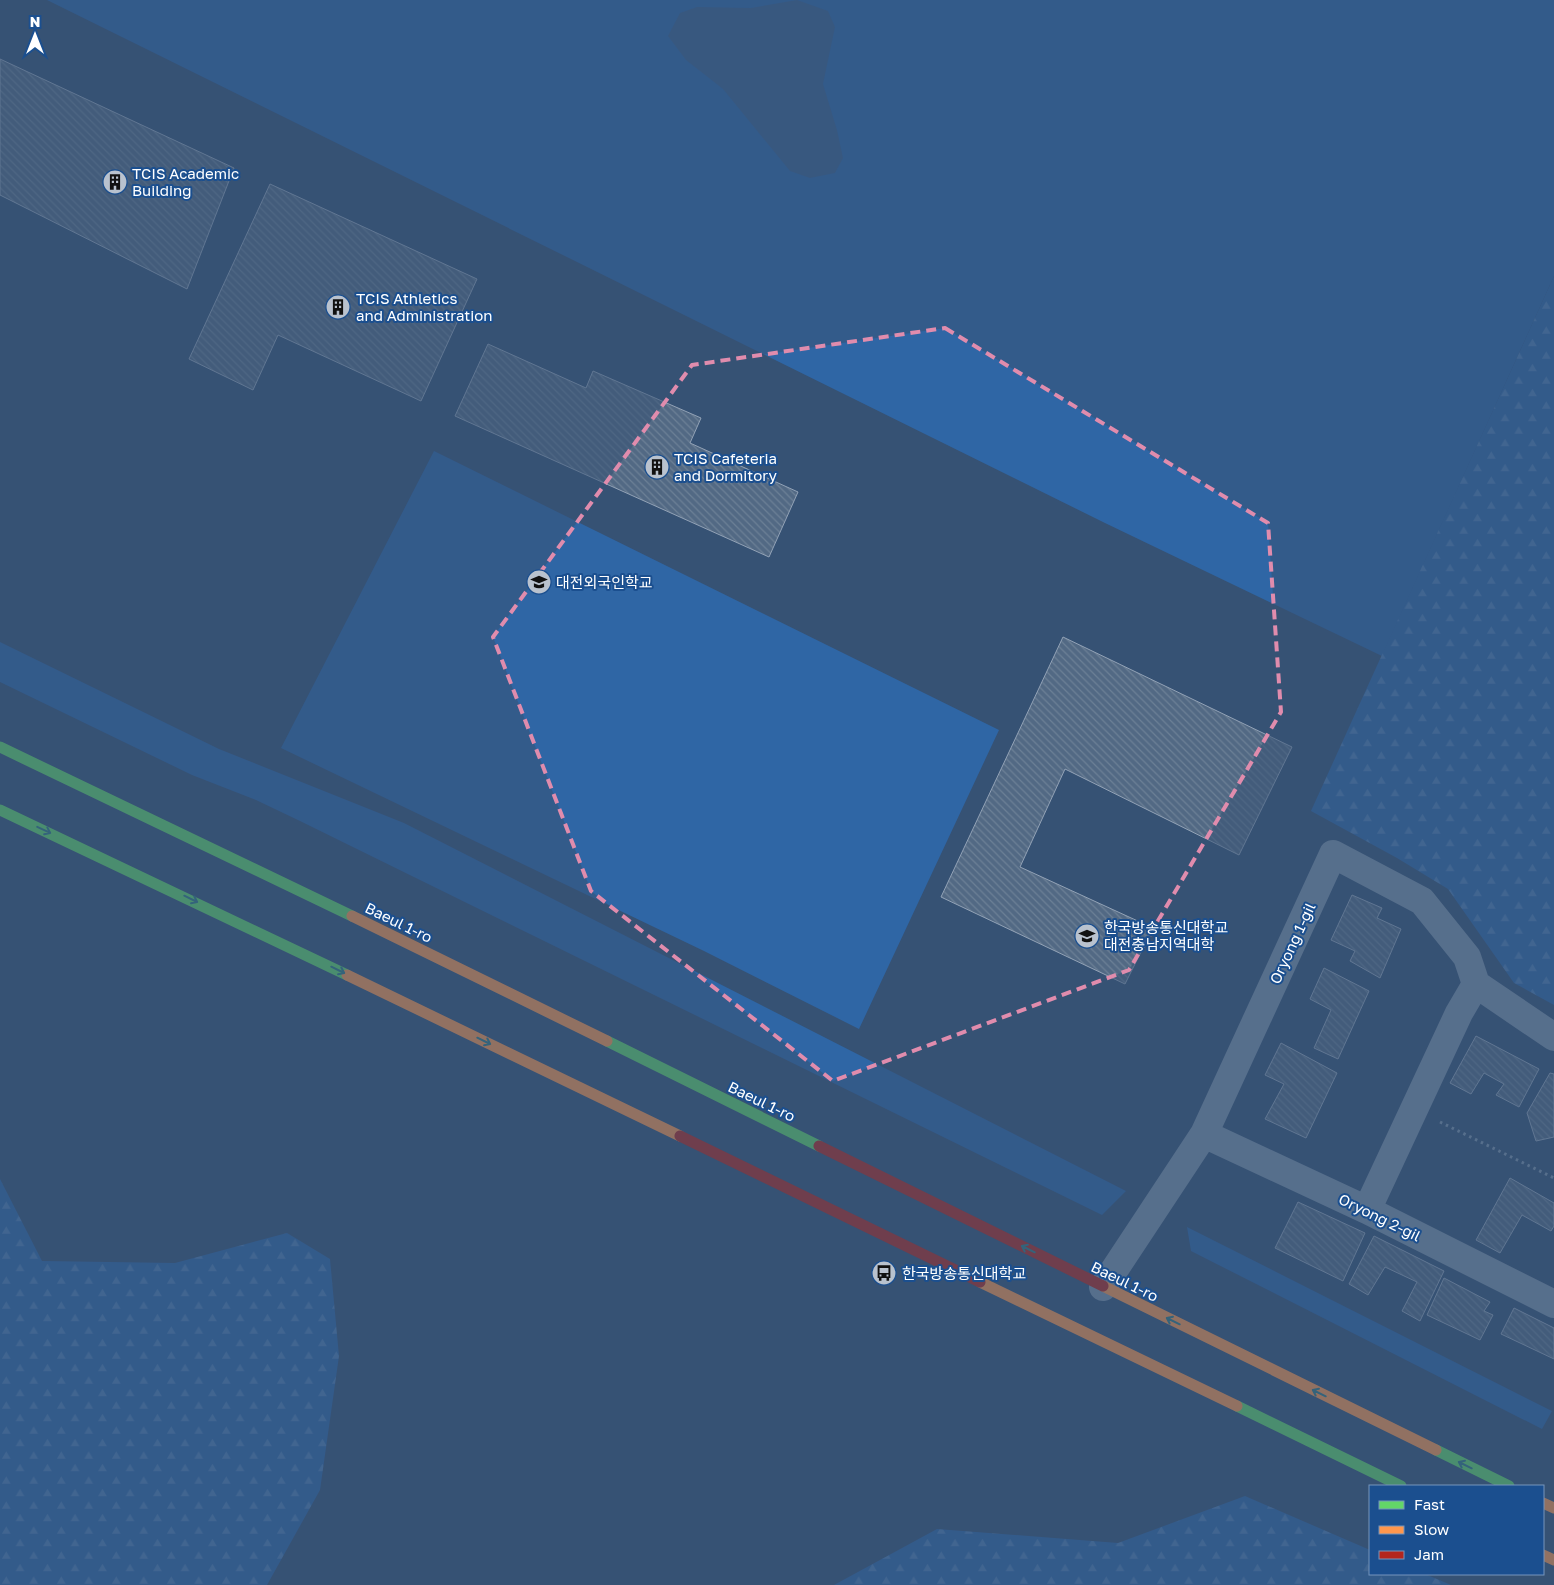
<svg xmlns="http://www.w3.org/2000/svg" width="1554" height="1585" font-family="'Golos Text','Noto Sans KR',sans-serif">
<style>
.green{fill:#2f66a5}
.forest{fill:url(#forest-firs)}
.water{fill:#3b618d}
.building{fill:url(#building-back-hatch);stroke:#92a2b6}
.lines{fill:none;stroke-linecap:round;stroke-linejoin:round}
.path{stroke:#7d92a8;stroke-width:3;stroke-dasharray:2.5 4;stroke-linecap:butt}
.street{stroke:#7d92a8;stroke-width:28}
.fast{stroke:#63d668;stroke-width:11}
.slow{stroke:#ff974d;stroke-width:11}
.jam{stroke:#b3261e;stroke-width:11}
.oneway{stroke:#317883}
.marked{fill:none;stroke:#e08cad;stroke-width:4;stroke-dasharray:10 6;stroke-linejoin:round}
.labels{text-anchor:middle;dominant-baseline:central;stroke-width:4;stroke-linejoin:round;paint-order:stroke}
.poi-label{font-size:15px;fill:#fff;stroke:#1b4f8f;text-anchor:start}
.street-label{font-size:15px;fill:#fff;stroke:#1b4f8f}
</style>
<defs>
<pattern id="forest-firs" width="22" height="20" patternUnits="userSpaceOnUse" patternTransform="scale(1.25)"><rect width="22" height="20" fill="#2f66a5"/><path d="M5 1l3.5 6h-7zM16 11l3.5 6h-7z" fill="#4e7db2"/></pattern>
<pattern id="building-back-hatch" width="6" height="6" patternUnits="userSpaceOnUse" patternTransform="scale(1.25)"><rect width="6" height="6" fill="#526984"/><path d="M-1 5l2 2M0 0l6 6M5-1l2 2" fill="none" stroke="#6c8096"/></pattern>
</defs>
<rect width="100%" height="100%" fill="#365274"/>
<path class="green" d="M47,0H1554V276L1382,656L1105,523Z
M434,451L999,730L859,1029L704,951L281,748Z
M0,642L219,749L404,823L1126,1191L1102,1215L300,821L256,800L192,775L0,682Z
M1187,1227L1552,1411L1542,1429L1191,1251Z"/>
<path class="forest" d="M1554,276V1005L1514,983L1448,889L1397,858L1311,811Z
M0,1179L42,1261L175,1263L287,1233L330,1259L339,1356L320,1490L267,1585H0Z
M1245,1496L1370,1550V1574H1425L1451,1585H834L937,1529L1118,1543Z"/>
<path class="water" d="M797,0L828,11L835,27L823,84L837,130L843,158L835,173L810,178L790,171L723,89L686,60L668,36L680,13L697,7L751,8Z"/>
<path class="building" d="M0,59L234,168L187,289L0,195Z
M270,184L477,279L421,401L278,335L253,390L189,359Z
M488,344L586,388L593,371L701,418L690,443L798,492L769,557L455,416Z
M1063,637L1292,747L1239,855L1065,769L1020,867L1153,928L1125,984L941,897Z
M1352,895L1382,908L1377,918L1401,929L1380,978L1350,961L1355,951L1331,940Z
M1324,968L1369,991L1338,1059L1314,1048L1331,1010L1310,999Z
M1476,1036L1539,1069L1519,1107L1496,1095L1504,1084L1484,1073L1471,1094L1450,1083Z
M1281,1043L1337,1073L1306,1138L1265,1119L1284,1084L1265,1075Z
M1550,1073L1554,1074V1137L1536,1141L1527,1113Z
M1510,1178L1554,1203V1226L1551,1231L1522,1215L1500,1253L1476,1240Z
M1298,1202L1365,1233L1343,1281L1275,1248Z
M1374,1236L1444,1271L1420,1321L1402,1311L1417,1282L1385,1267L1368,1295L1349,1284Z
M1444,1278L1490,1302L1484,1311L1493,1315L1480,1340L1427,1315Z
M1514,1308L1554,1328V1359L1501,1334Z"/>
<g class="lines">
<path class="path" d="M1440,1122L1554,1178"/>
<path class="street" d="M1204,1134L1367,1210L1554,1304
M1367,1210L1459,1013L1476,984
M1103,1287L1204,1134L1333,854L1422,901L1467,957L1476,984L1554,1037"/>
<path class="fast" d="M0,747L352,916
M0,810L347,975
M607,1041L819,1146
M1237,1406L1401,1486
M1436,1450L1509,1486"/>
<path class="slow" d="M352,916L607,1041
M347,975L680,1136
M980,1282L1237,1406
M1103,1286L1436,1450
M1543,1503L1554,1508
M1543,1555L1554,1560"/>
<path class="jam" d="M680,1136L980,1282
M819,1146L1103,1286"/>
</g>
<defs><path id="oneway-shaft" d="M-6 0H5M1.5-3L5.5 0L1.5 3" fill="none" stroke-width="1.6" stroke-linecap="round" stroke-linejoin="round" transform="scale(1.25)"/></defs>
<g class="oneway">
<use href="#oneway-shaft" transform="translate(44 830) rotate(25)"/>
<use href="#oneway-shaft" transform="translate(191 899) rotate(26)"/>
<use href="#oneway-shaft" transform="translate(338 970) rotate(26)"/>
<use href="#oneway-shaft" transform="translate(484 1041) rotate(26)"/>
<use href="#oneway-shaft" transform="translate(1028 1249) rotate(-154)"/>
<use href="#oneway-shaft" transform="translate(1173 1321) rotate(-154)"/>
<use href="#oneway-shaft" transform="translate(1319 1393) rotate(-154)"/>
<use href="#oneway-shaft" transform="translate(1465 1465) rotate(-154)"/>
</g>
<path d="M0 0H1554V1585H0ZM945,328L1268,523L1281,712L1129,970L833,1081L591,891L493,637L692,365Z" fill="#365274" fill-opacity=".55" fill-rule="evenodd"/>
<path class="marked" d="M945,328L1268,523L1281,712L1129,970L833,1081L591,891L493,637L692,365Z"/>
<defs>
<symbol id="building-disc" viewBox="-11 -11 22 22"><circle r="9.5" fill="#b9c2ce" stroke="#1b4f8f"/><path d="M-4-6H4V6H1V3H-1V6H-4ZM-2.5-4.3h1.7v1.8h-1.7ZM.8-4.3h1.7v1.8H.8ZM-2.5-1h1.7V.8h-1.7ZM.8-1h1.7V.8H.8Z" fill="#111"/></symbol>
<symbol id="school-disc" viewBox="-11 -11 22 22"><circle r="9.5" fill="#b9c2ce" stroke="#1b4f8f"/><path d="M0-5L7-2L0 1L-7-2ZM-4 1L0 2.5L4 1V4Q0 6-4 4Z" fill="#111"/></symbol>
<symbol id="bus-disc" viewBox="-11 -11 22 22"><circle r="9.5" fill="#b9c2ce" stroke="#1b4f8f"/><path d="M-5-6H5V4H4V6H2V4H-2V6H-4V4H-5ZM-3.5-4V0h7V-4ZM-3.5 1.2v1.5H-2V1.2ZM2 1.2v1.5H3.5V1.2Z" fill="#111"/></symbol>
</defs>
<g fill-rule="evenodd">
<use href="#building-disc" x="101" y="168" width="28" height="28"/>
<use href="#building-disc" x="324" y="293" width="28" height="28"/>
<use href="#building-disc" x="643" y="453" width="28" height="28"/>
<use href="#school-disc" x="525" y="568" width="28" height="28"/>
<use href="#school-disc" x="1073" y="922" width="28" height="28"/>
<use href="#bus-disc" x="870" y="1259" width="28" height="28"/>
</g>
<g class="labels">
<g class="poi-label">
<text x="132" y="173">TCIS Academic<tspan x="132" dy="17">Building</tspan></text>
<text x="356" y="298">TCIS Athletics<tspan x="356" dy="17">and Administration</tspan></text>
<text x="674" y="458">TCIS Cafeteria<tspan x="674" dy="17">and Dormitory</tspan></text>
<text x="556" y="582">대전외국인학교</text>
<text x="1104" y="927">한국방송통신대학교<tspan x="1104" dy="17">대전충남지역대학</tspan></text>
<text x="902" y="1273">한국방송통신대학교</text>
</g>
<g class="street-label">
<text transform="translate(399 922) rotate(26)">Baeul 1-ro</text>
<text transform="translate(1292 943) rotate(-65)">Oryong 1-gil</text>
<text transform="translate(762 1101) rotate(26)">Baeul 1-ro</text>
<text transform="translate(1380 1217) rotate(26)">Oryong 2-gil</text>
<text transform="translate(1125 1281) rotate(26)">Baeul 1-ro</text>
</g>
</g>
<rect x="1369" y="1485" width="175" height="90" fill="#1b4f8f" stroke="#7695bc"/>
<rect x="1379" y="1501" width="25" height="8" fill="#63d668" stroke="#7695bc"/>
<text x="1414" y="1510" font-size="15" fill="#ffffff">Fast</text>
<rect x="1379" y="1526" width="25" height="8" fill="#ff974d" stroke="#7695bc"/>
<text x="1414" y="1535" font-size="15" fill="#ffffff">Slow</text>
<rect x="1379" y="1551" width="25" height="8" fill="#b3261e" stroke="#7695bc"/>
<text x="1414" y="1560" font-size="15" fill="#ffffff">Jam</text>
<g transform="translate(35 35)" stroke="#1b4f8f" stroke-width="4" paint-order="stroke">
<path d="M0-4L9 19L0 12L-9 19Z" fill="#ffffff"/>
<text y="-8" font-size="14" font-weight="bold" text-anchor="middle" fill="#ffffff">N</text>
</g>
</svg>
